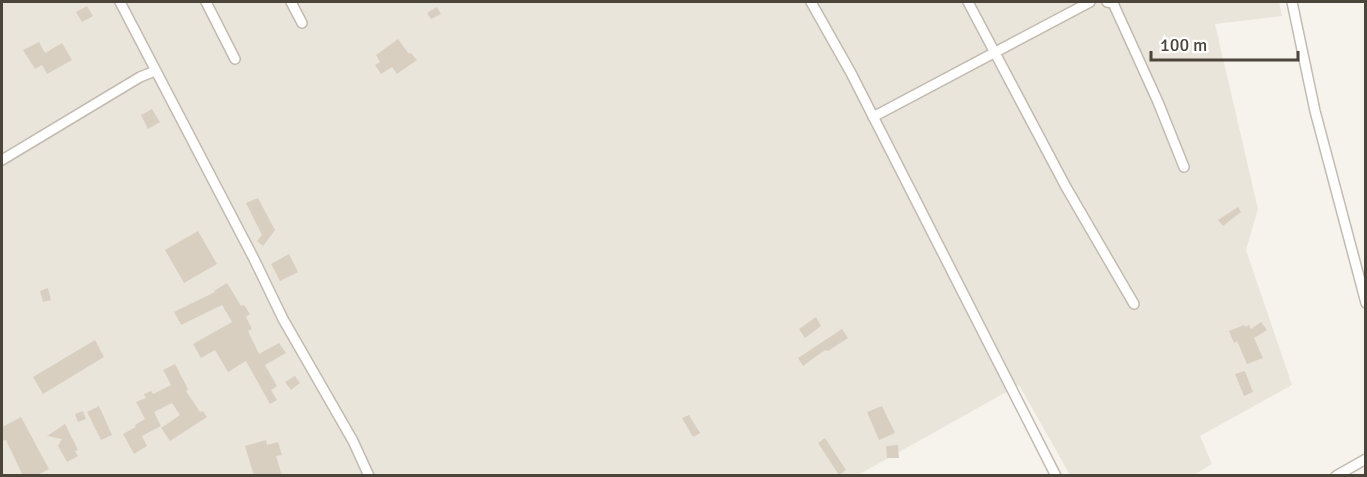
<svg xmlns="http://www.w3.org/2000/svg" width="1367" height="477" font-family="Signika,sans-serif">
<style>
.residential{fill:#eae5da}
.building{fill:#d8cfc1}
.lines{fill:none;stroke-linecap:round;stroke-linejoin:round}
.street-casing{stroke:#c2bbae;stroke-width:12}
.street{stroke:#fff;stroke-width:9}
</style>
<rect width="100%" height="100%" fill="#f6f3ec"/>
<path class="residential" d="M2,2H1279L1282,16L1215,24L1258,209L1246,250L1292,385L1200,436L1212,464L1194,475H1070L1019,385L858,475H2Z"/>
<path class="building" d="M87,6L93,16L82,22L76,12Z
M437,7L441,14L431,19L427,13Z
M398,39L409,54L411,53L417,60L397,74L392,67L381,74L375,65L380,62L376,55Z
M39,42L45,53L62,43L72,60L47,74L42,65L35,69L23,50Z
M152,109L160,122L148,129L141,115Z
M258,198L275,230L263,246L257,241L262,235L246,203Z
M1238,207L1241,212L1223,226L1218,220Z
M198,231L217,264L184,283L165,250Z
M289,254L298,272L280,281L271,264Z
M227,283L241,306L244,305L250,314L246,317L252,329L248,331L259,354L279,343L286,353L265,365L277,386L271,390L277,400L270,404L246,361L228,372L215,350L201,358L193,344L232,322L222,305L181,325L174,312L215,292L214,291Z
M48,288L51,300L43,302L40,291Z
M816,317L821,326L805,338L799,329Z
M1261,322L1267,330L1254,338L1263,358L1247,364L1237,341L1234,343L1229,331L1244,325L1245,327L1249,325L1251,329Z
M842,329L848,338L828,351L825,350L803,366L798,358Z
M95,340L104,357L43,394L33,377Z
M175,364L188,389L186,391L200,412L203,411L207,417L170,441L161,428L180,415L172,403L154,412L161,426L142,436L147,446L134,454L123,434L136,427L135,425L145,419L136,402L146,398L144,394L151,391L153,394L171,385L163,370Z
M1245,371L1253,392L1244,396L1235,374Z
M295,376L300,383L291,390L285,382Z
M99,406L112,435L101,440L87,412Z
M882,406L895,433L879,440L867,412Z
M83,411L86,419L78,422L75,414Z
M689,415L700,433L693,437L682,418Z
M21,417L49,469L36,476H23L6,440L4,441L2,437V427Z
M65,424L78,450L75,451L78,456L67,462L58,446L62,439L47,436Z
M825,438L846,470L839,475L818,443Z
M266,440L267,445L278,442L282,455L276,456L282,476H254L245,446Z
M898,445L899,458H887L886,446Z"/>
<g class="lines">
<defs>
<path id="street" d="M120,2L254,259L283,319L353,441L369,476
M206,2L235,59
M291,2L302,23
M811,2L851,73L1056,476
M968,2L1066,187L1134,304
M1107,2L1113,3L1158,102L1184,167
M1292,2L1315,111L1366,303
M873,117L1090,2
M2,160L140,77L155,71
M1336,476L1366,459"/>
</defs>
<use href="#street" class="street-casing"/>
<use href="#street" class="street"/>
</g>
<rect width="1367" height="477" fill="none" stroke="#4b4439" stroke-width="6"/>
<path d="M1151 51v9h147v-9" fill="none" stroke="#4b4439" stroke-width="3"/>
<text x="1160" y="51" font-size="18" fill="#4b4439" stroke="#ffffff" stroke-width="4.5" paint-order="stroke">100 m</text>
</svg>
